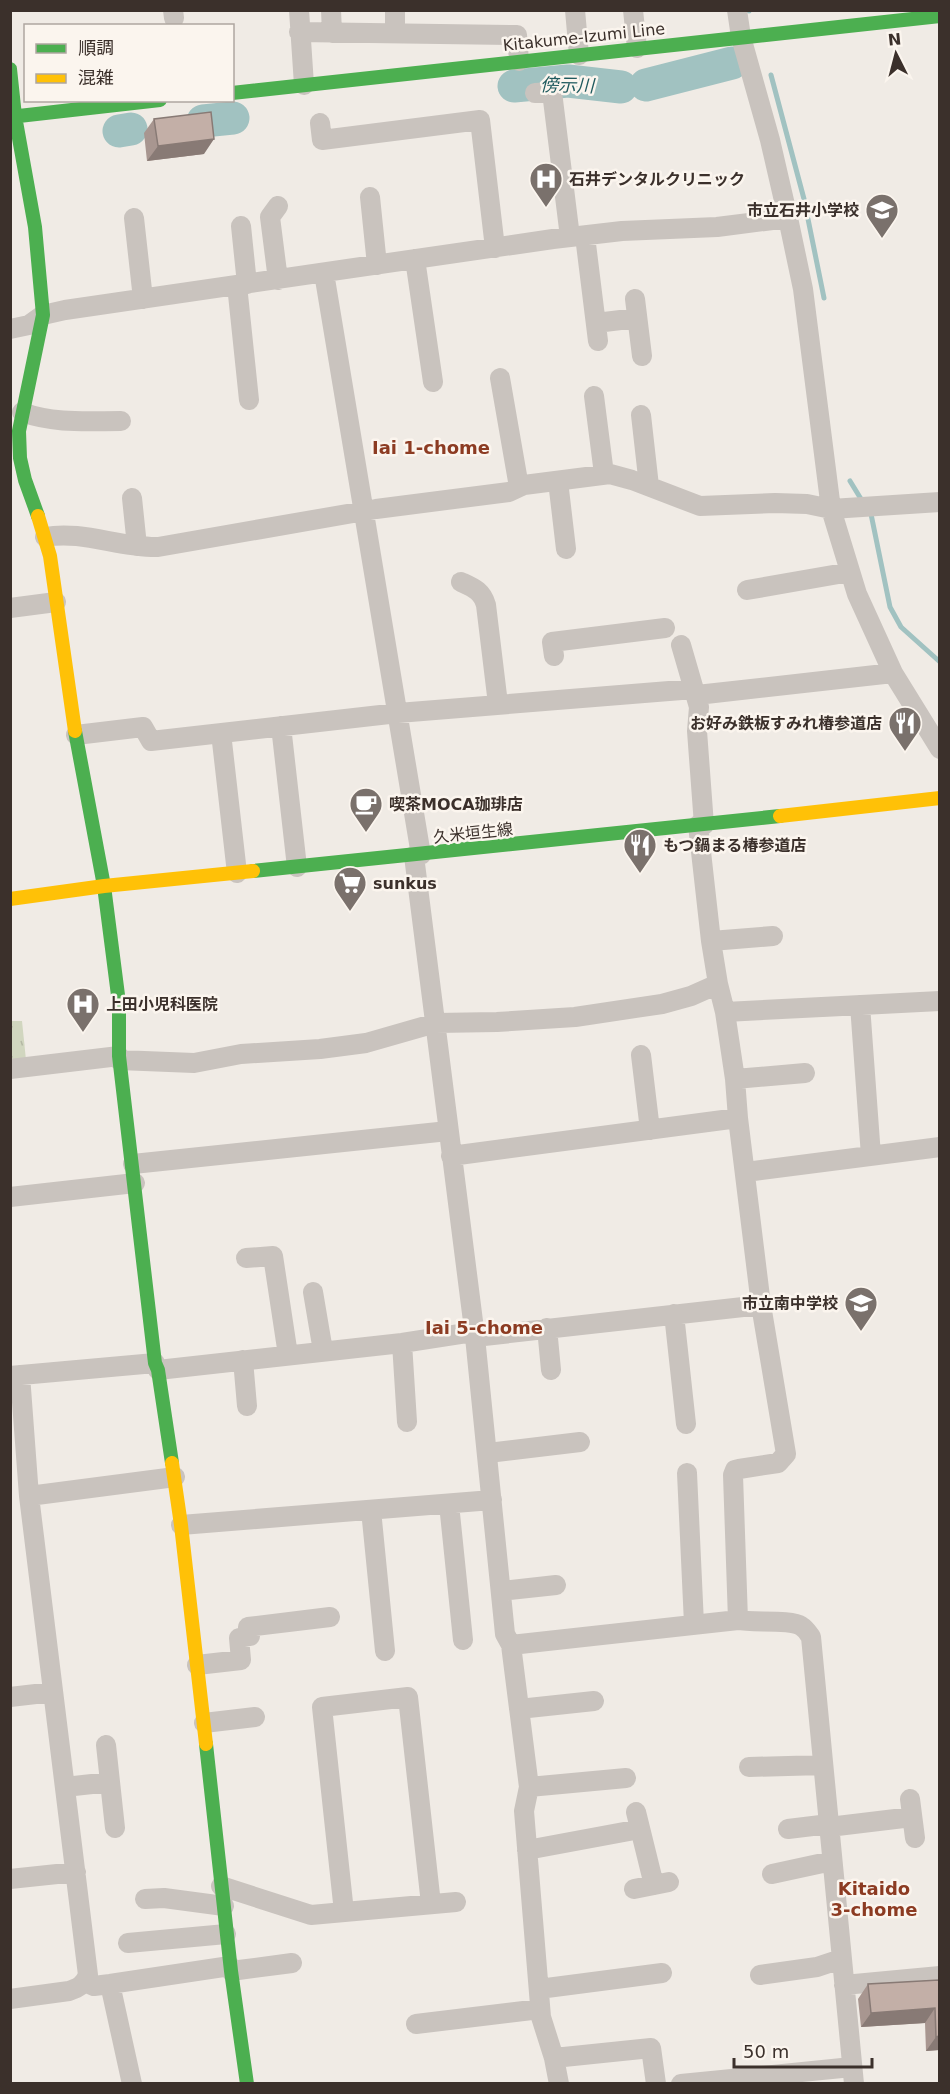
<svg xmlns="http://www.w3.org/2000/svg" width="950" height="2094" font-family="'DejaVu Sans','Noto Sans JP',sans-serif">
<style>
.park{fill:url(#park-tufts)}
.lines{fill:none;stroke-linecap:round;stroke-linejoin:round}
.stream{stroke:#a1c2c1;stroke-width:5}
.river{stroke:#a1c2c1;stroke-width:33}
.street{stroke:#c9c3be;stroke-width:20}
.fast{stroke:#4caf50;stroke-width:14}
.slow{stroke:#ffc107;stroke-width:14}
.wall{fill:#a89690}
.shaded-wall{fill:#887a75}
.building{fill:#c3afa7;stroke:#887a75;stroke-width:1.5}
.labels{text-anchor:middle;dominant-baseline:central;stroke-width:5;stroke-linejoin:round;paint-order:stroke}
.street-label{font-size:16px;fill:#3b302b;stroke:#fbf5ee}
.poi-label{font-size:16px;font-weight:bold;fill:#3b302b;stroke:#fbf5ee;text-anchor:start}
.water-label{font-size:18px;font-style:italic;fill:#1f5a5e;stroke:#fbf5ee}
.neighbourhood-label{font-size:18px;font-weight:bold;fill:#8c3b22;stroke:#fbf5ee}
</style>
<defs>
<pattern id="park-tufts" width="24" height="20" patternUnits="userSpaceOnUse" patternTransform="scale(1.5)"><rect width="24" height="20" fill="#d1d6bf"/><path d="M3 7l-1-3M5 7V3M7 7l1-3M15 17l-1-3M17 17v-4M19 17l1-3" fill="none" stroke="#b4b8a4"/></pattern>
</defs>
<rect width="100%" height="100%" fill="#f0ebe5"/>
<path class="park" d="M10,1012L12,1021H22L26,1060L11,1061Z"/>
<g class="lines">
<path class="stream" d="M749,10V11
M771,75L804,199
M808,219L824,298
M850,481L861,499
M871,514L890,607L901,627L940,662"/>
<path class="river" d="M646,85L732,63
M514,86L568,81L621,87
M203,121L233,118
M119,131L131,129"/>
<path class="street" d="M173,10L174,18
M299,10L304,85
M331,10L332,33
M395,10V34
M575,10L579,55
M633,10L637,48
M737,10L741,37L770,140L788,218L803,289L831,509L857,594L893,673L940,749
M299,32L517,35L519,61
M535,93L552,92L570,237
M320,123L322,140L480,120L495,248
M370,197L377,265
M278,206L270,217L278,280
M134,218L143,299
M241,226L247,284
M585,236L598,341
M415,259L433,382
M324,273L421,855
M237,285L249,400
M635,299L642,356
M596,323L637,318
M10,329L29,325L43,315L65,310L553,239L622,231L717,227L788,218
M500,378L519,487
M594,396L604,474
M22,412C54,424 88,421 121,421
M641,415L649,486
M558,481L566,549
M132,498L137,546
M45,537C83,530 119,548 158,547L376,509L509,492L524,485L610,474L632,480L700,506L775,503L807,504L831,509L940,502
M461,582C474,588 482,591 486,605L498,704
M747,590L850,572
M10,608L56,602
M681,645L699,707L697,731L704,825
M554,656L552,642L665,628
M697,695L893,673
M281,726L297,867
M221,733L237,873
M76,735L143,727L151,741L398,713L694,689
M698,825L711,941L718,984L725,1012L735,1079L738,1118L761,1305L786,1454L778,1463L739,1469L735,1470L733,1475L738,1620
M414,856L475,1337L505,1634L511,1645L738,1620C753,1623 791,1619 801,1626C806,1629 808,1633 811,1637L854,2084
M711,941L773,936
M860,1005L871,1156
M725,1012L940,1001
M641,1055L650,1130
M119,1060L194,1063L241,1054L320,1049L366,1043L436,1023L497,1022L575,1017L662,1004L691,996L718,984
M10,1069L119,1056
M735,1079L805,1073
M451,1156L738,1118
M133,1164L448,1131
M746,1172L940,1147
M10,1197L135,1183
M246,1258L273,1256L288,1355
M313,1292L323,1351
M674,1314L686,1424
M547,1328L551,1370
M475,1337L761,1305
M402,1343L407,1422
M243,1360L247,1406
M158,1370L402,1343L473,1332
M10,1376L155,1363
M488,1453L580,1442
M687,1473L694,1624
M29,1496L175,1477
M449,1504L463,1640
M371,1510L385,1651
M181,1525L492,1500
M501,1591L556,1585
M511,1645L529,1787L524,1811L541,2017L554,2058L559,2084
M197,1665L241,1660L239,1638L250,1636L248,1627L330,1617
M10,1697L53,1692
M519,1709L594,1701
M204,1723L255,1717
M106,1745L115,1828
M749,1767L823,1765
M65,1787L110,1782
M529,1787L626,1778
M910,1799L915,1838
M636,1812L654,1885
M829,1827L912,1817
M788,1829L829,1824
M527,1850L640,1829
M772,1874L832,1861
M10,1879L76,1872
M221,1886L311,1915L456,1902
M634,1889L669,1882
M145,1899L164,1898L224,1906
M344,1912L322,1707L408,1697L431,1904
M128,1943L226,1934
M231,1971L292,1963
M760,1975L817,1967L841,1959
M85,1982L94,1986L110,1984L230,1966
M110,1984L132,2084
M844,1985L940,1976
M539,1989L662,1973
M10,1999L69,1991C78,1988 84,1985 88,1975L29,1496L20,1375
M416,2024L540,2009
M554,2058L651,2048L656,2084
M681,2084L852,2067"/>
<path class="fast" d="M10,69L15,116L35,227L43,315L19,431L20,458L25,480L38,516
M232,93L940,16
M10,117L160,100
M75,731L104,886L119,1003V1056L155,1363L158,1370L172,1463
M253,871L780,816
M206,1744L231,1971L247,2084"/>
<path class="slow" d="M38,516L50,556L75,731
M780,816L940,798
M10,899L104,886L253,871
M172,1463L181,1525L206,1744"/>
</g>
<path class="wall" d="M154,119L204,154L147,161L144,133Z
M939,1980V2050L926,2051L925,2023L861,2027L858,1999L868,1984Z"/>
<path class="shaded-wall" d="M214,139L204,154L147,161L158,146Z
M935,2008L925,2023L861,2027L871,2013Z
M939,2036V2050L926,2051L936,2037Z"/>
<path class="building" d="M211,112L214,139L158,146L154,119Z
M939,1980V2036L936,2037L935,2008L871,2013L868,1984Z"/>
<defs>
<symbol id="hospital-pin" viewBox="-11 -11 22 30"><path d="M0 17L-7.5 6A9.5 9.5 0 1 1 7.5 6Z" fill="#7a716c" stroke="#fbf5ee"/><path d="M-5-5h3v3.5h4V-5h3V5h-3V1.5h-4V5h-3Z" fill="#fff"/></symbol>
<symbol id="school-pin" viewBox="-11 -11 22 30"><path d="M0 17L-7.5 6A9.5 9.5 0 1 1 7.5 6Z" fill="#7a716c" stroke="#fbf5ee"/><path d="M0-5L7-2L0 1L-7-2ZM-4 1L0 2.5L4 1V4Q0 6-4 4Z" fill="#fff"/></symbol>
<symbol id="restaurant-pin" viewBox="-11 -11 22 30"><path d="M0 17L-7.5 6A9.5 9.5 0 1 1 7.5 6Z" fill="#7a716c" stroke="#fbf5ee"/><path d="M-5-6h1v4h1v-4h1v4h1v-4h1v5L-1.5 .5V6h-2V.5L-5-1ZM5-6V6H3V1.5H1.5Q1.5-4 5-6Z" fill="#fff"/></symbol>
<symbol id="cafe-pin" viewBox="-11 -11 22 30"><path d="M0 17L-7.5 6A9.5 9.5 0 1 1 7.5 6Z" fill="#7a716c" stroke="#fbf5ee"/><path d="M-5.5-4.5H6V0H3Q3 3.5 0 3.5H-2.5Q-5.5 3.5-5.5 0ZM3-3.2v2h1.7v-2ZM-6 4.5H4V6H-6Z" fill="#fff"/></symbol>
<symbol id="supermarket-pin" viewBox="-11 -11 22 30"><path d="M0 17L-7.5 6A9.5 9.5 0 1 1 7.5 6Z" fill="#7a716c" stroke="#fbf5ee"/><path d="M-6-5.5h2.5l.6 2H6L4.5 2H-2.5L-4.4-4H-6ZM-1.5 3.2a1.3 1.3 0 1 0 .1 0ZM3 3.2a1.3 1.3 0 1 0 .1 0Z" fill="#fff"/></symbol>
</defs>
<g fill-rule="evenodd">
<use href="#hospital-pin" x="527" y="160" width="38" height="52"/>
<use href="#school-pin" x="863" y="191" width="38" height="52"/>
<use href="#restaurant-pin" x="886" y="704" width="38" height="52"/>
<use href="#cafe-pin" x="347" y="785" width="38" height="52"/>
<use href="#restaurant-pin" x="621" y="826" width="38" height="52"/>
<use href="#supermarket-pin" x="331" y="864" width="38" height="52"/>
<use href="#hospital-pin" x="64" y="985" width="38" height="52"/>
<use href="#school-pin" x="842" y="1284" width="38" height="52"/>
</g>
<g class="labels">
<g class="street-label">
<text transform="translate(584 37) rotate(-6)">Kitakume-Izumi Line</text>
<text transform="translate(473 833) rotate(-6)">久米垣生線</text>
</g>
<g class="poi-label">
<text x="569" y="179">石井デンタルクリニック</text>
<text x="859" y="210" text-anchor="end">市立石井小学校</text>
<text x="882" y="723" text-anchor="end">お好み鉄板すみれ椿参道店</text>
<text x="389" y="804">喫茶MOCA珈琲店</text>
<text x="663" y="845">もつ鍋まる椿参道店</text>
<text x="373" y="883">sunkus</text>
<text x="106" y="1004">上田小児科医院</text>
<text x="838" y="1303" text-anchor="end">市立南中学校</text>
</g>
<g class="water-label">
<text transform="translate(567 85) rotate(1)">傍示川</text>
</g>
<g class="neighbourhood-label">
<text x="431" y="447">Iai 1-chome</text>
<text x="484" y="1327">Iai 5-chome</text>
<text x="874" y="1888">Kitaido<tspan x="874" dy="21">3-chome</tspan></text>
</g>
</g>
<rect width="950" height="2094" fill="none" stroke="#3b302b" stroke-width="24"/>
<rect x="24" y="24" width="210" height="78" fill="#fbf5ee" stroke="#aea6a0" stroke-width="1.5"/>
<rect x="36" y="44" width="30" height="9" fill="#4caf50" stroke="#aea6a0" stroke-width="1.5"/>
<text x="78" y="54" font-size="18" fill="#3b302b">順調</text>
<rect x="36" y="74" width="30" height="9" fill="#ffc107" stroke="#aea6a0" stroke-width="1.5"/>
<text x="78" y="84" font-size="18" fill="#3b302b">混雑</text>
<g transform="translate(896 54) rotate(354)" stroke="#fbf5ee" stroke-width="4.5" paint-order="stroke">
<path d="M0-4.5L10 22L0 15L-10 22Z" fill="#3b302b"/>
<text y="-9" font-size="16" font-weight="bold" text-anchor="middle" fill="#3b302b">N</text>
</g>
<path d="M734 2058v9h138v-9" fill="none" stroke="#3b302b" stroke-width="3"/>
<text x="743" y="2058" font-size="18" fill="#3b302b" stroke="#fbf5ee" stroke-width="4.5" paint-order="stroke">50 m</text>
</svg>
